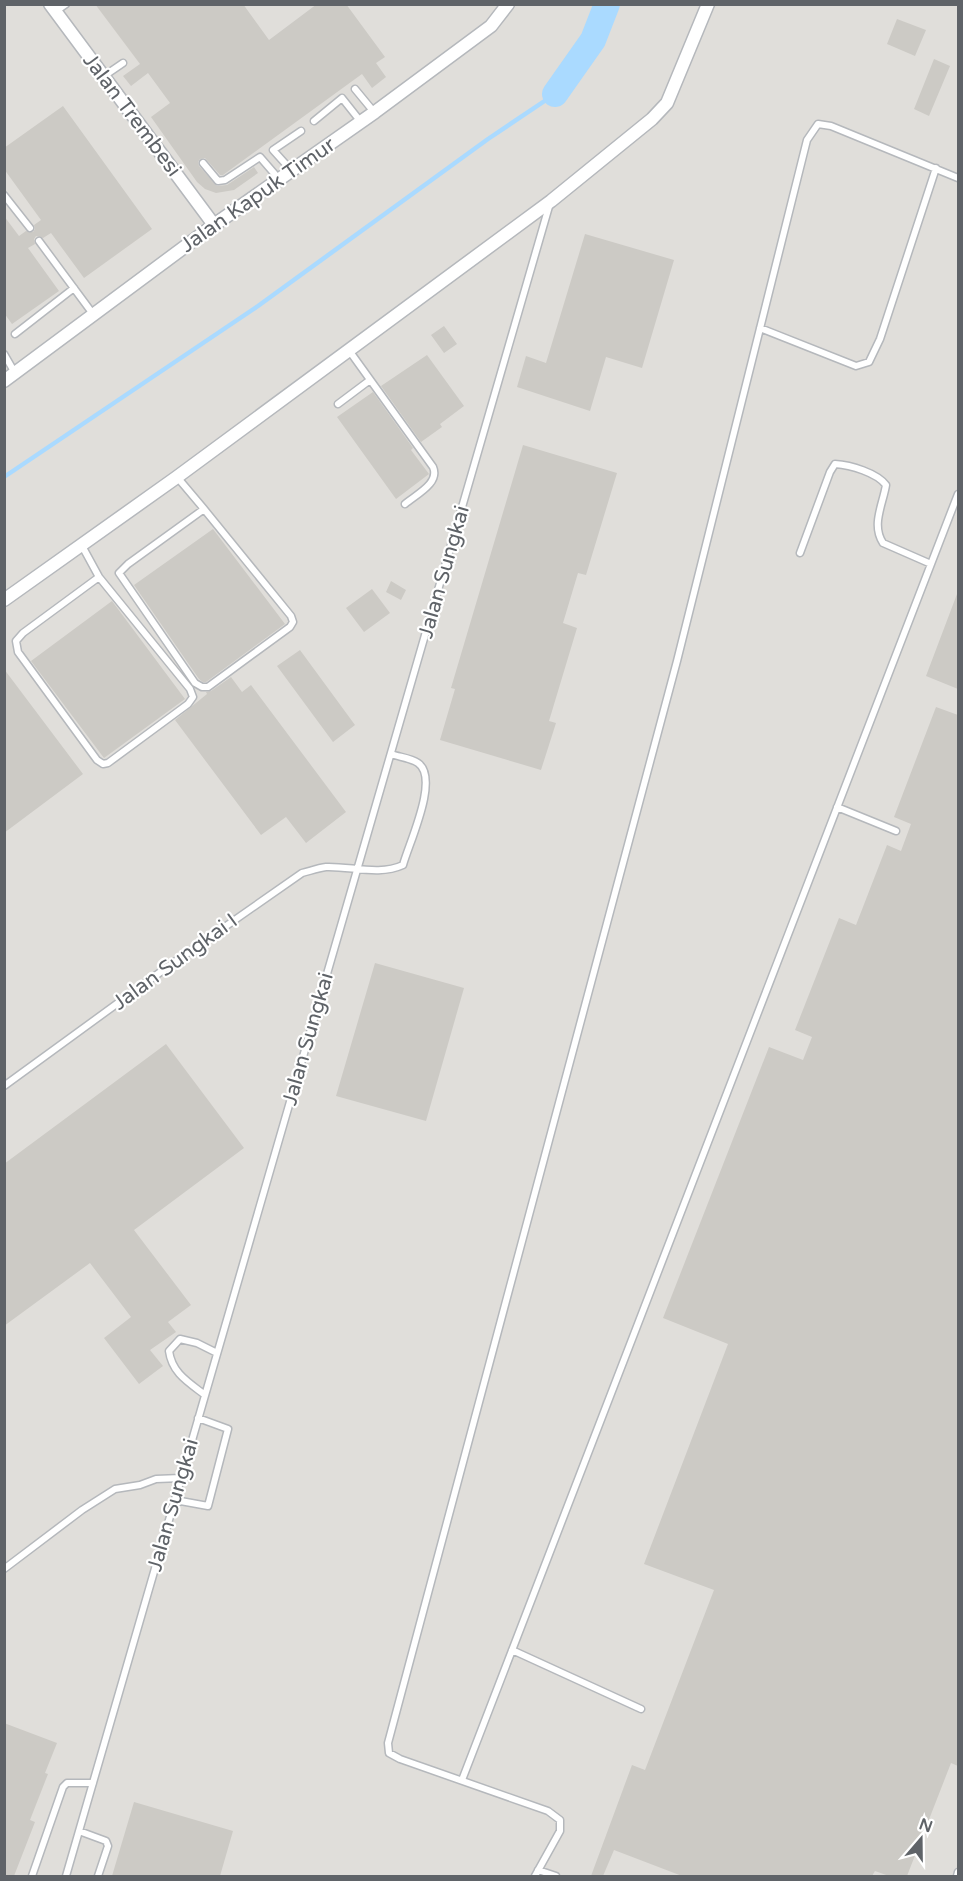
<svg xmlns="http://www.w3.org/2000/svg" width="963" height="1881" font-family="'Varela Round',sans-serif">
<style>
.industrial{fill:#e0deda}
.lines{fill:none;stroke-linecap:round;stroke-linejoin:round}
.stream{stroke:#aadaff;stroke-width:4.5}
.river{stroke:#aadaff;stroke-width:26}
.building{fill:#cccac5}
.service-casing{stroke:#b5b8bc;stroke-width:9}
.minor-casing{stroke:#b5b8bc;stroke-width:15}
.service{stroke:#fff;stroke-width:6}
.minor{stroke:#fff;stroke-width:12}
.labels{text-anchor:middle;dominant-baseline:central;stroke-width:4.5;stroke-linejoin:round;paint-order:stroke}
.street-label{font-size:21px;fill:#5f6368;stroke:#fff}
</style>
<rect width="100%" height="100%" fill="#f1efe8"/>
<path class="industrial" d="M5,5H958V1876H5Z"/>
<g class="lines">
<path class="stream" d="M4,477L258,306L488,139L555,94"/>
<path class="river" d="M555,94L593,40L607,4"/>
</g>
<path class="building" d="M95,4H243L269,40L317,4H346L385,57L376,63L386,77L372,88L362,74L223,175H220L205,158L200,159L198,162L199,166L217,186L227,185L254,167L258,173L234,190L216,193L205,189L197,182L151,117L170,103L148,73L131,86L123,76L140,64Z
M897,19L926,30L915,56L887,44Z
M934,59L950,66L929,116L914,109Z
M63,106L152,229L84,278L51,233L43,238L36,236L34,239L35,244L28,248L59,291L12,324L4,313V216L19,236L26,231L33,232L35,229L34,225L41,220L4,169V148Z
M585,234L674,260L642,368L606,357L590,411L517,387L526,356L546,363Z
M444,326L457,344L444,353L431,335Z
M427,355L464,406L440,424L442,427L421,442L381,386Z
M373,392L413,448L411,450L429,474L396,499L337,417Z
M523,445L617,473L586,575L578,573L563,623L577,628L549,721L556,723L541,770L440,740L455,689L451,688Z
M213,529L285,624L206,682H203L199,679L134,585Z
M391,581L406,590L401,600L386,592Z
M372,589L390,613L364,632L346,608Z
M957,594H958V689L926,676Z
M112,601L185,699L104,758L31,661Z
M300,650L355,725L333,742L277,666Z
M4,669L83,774L4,833Z
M231,677L242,692L251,685L346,812L306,843L286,817L261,835L175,720L207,694L206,692L211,691Z
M936,707L958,715V1766L951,1763L907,1876H889L875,1871L872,1876H682L614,1850L603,1876H591L632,1765L645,1770L714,1590L644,1564L728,1344L663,1318L769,1047L803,1060L812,1037L795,1030L839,918L856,925L887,845L901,851L911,824L894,817Z
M375,963L464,988L426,1121L336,1096Z
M166,1044L244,1148L134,1230L191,1305L168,1322L176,1332L150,1350L163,1366L139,1384L104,1338L131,1317L90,1263L4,1326V1164Z
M4,1723L57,1743L45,1773L48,1774L30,1820L35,1822L14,1876H4Z
M134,1802L233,1831L220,1876H112Z"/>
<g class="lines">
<defs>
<path id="service" d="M56,11L66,4
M104,76L123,63
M355,89L374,112
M314,121L342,98L361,122
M203,163L218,181L225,180L260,157L279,179
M291,170L273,150L301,131
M4,195L30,228
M39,241L93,314
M760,328L856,366L869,362L880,339L936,168
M15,334L74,288
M348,349L433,467C440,483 417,494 405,504
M4,354L15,373
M338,404L370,380
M177,477L204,509L291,616L293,622L290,627L208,687H202L195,683L119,573L128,564L204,509
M81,544L99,577L190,689L193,697L188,704L108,763L103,764L97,760L18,652L16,641L23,633L99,577
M800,553L830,472L835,464C851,465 877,473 886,485C883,504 871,525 883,543L931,564
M837,807L896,831
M4,1086L166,968L302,873C310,871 318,868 326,867C351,866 379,876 403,865C409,843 440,778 418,763C411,758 399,757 391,754
M205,1395C188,1382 172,1373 169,1351L180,1339L197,1343L217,1353
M175,1500L208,1506L228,1429L198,1418
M4,1569L82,1510L115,1489L140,1485L156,1479L181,1478
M512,1650L641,1709
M462,1780L958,494
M79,1831L106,1841L108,1846L98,1876
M538,1870L556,1876
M32,1876L63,1787L67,1783H93
M66,1876L550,203
M535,1876L560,1831V1820L548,1811L400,1759L389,1753L388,1743L677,661L807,140L818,124L831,126L958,178
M957,1876L958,1872"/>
<path id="minor" d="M50,4L214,225
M4,381L214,225L375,112L491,26L508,4
M4,600L177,477L551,201L652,119L667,103L708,4"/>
</defs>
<use href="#service" class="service-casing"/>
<use href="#minor" class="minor-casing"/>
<use href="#service" class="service"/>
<use href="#minor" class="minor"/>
</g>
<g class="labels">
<g class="street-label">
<text transform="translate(132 115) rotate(53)">Jalan Trembesi</text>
<text transform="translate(258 195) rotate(-35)">Jalan Kapuk Timur</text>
<text transform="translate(444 572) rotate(-74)">Jalan Sungkai</text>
<text transform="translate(175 962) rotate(-36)">Jalan Sungkai I</text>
<text transform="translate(308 1039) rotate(-74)">Jalan Sungkai</text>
<text transform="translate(173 1505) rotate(-74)">Jalan Sungkai</text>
</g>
</g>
<rect width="963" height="1881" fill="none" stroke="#5f6368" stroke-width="12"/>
<g transform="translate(921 1839) rotate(20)" stroke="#ffffff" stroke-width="4.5" paint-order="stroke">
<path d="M0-4.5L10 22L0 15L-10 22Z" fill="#5f6368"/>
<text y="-9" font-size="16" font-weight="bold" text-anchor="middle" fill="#5f6368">N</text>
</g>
</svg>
